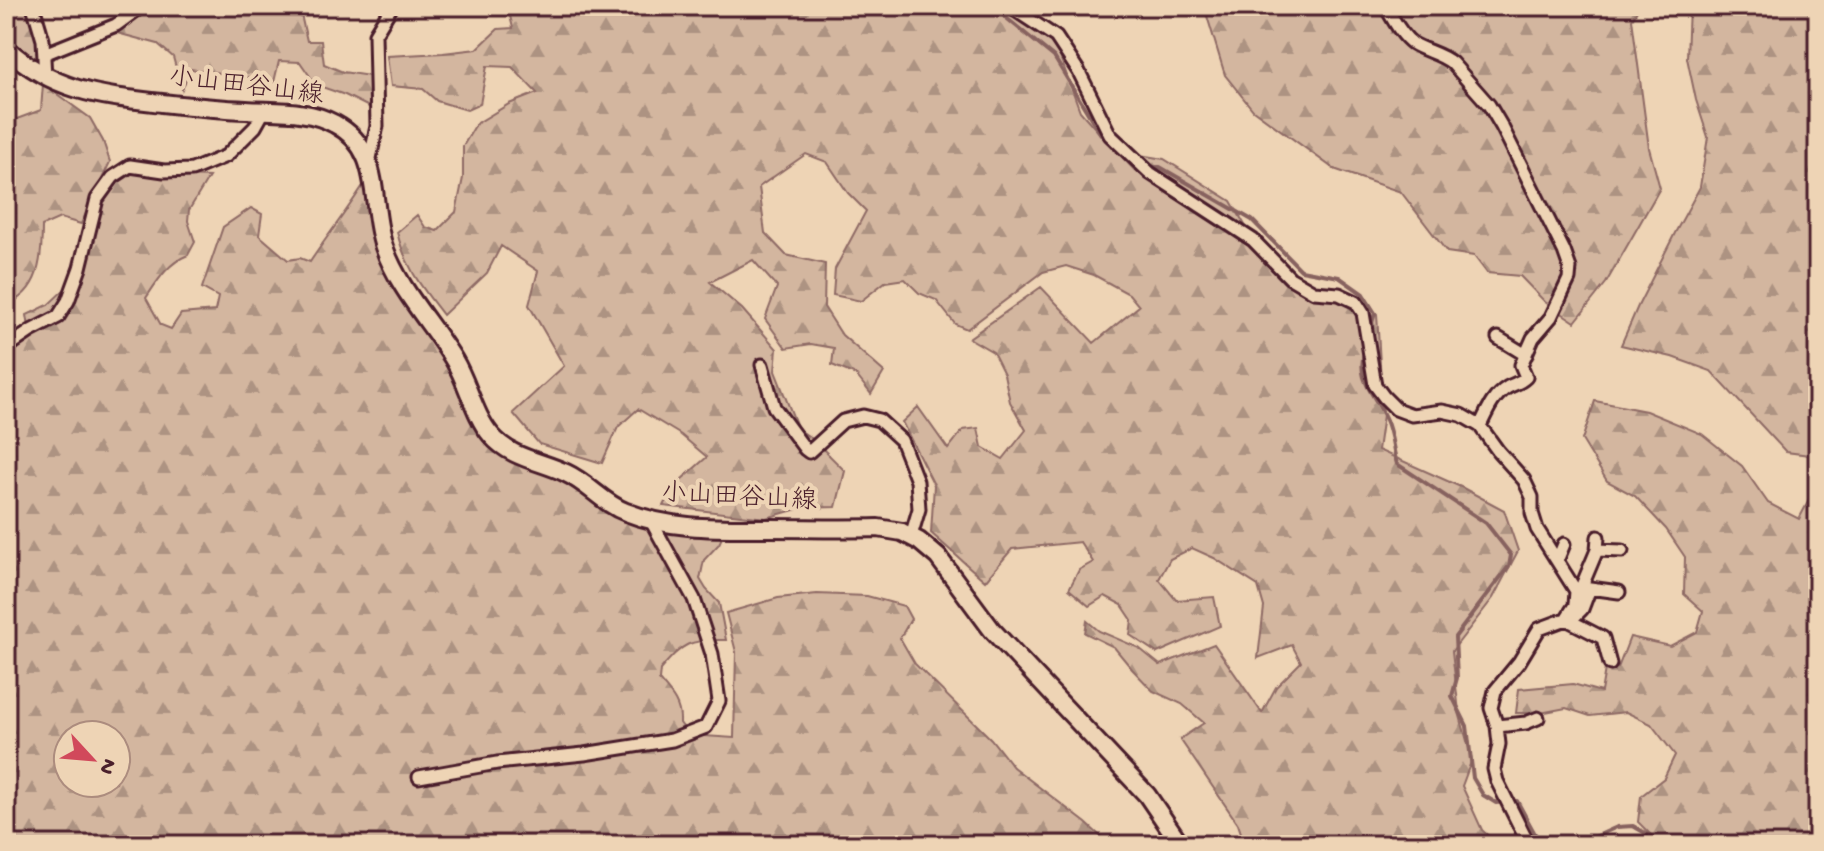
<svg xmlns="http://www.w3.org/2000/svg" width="1824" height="851" font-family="'Gochi Hand','Klee One',sans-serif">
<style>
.forest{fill:url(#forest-firs);stroke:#8e6a65;stroke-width:2;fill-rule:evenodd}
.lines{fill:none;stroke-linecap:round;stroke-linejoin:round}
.stream{stroke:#87625f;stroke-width:4}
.minor-casing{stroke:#4a1f2b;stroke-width:17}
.secondary-casing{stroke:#4a1f2b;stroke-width:22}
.minor{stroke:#eed4b5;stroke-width:11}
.secondary{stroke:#eed4b5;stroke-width:16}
.labels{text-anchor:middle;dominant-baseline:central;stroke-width:8;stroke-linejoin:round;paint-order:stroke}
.street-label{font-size:26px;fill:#4a1f2b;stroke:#eed4b5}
</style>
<defs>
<pattern id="forest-firs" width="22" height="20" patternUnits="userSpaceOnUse" patternTransform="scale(2)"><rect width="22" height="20" fill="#d3b69f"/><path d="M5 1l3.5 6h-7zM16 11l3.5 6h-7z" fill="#ad9382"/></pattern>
</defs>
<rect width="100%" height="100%" fill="#eed4b5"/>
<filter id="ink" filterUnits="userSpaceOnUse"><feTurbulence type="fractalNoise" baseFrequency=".0125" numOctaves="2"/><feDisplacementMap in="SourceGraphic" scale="16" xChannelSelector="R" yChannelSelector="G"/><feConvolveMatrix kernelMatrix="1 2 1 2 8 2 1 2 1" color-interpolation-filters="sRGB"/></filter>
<g filter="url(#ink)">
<path class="forest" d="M6,6H39L50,51V65L30,59L12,60L14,85L6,94Z
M152,6H160L163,14L175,15L184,6H299L307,41H321L324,64L343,72L370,76L369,86L377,111L345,95L316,85L300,62L279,61L274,82L236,75L191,69L182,89L173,57L158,44L117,33Z
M492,6H1027L1052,35L1080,111L1115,151L1164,159L1231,201L1253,239L1300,282L1362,300L1377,314L1383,415L1378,450L1463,488L1504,510L1518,551L1493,598L1452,651L1459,712L1472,759L1462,786L1482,830L1498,845H1245L1238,824L1180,739L1204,723L1182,704L1153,691L1132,669L1114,647L1085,633L1087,621L1099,631L1139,648L1160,665L1214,644L1262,713L1276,687L1301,662L1292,645L1258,658L1264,607L1258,586L1214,558L1192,548L1170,559L1159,579L1176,600L1214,597L1220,626L1157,653L1130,635L1132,620L1122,605L1105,596L1089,606L1069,589L1079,570L1093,562L1080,542L1012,549L985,581L931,533L934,485L902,422L918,407L948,449L963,430L978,428L982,447L1003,459L1026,430L1010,402L1004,374L993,352L969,338L1041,287L1094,343L1139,306L1129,294L1094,275L1066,266L1043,272L967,329L955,324L936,300L919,293L905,279L885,282L861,301L833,295L835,269L866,211L848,193L827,162L806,154L759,187L765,233L786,255L825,264L824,307L842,335L884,372L871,394L856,375L832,365L834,348L811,344L786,348L765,319L777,287L753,260L710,282L742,309L777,349L775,371L798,429L814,440L845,471L836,507L801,508L766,518L663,506L673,487L707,457L681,435L638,409L618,427L602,463L539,444L513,413L564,366L529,305L538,271L501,246L487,273L443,315C421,286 406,268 397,232L417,215L425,227L437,231L456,212L463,178V146L476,124L509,104L537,93L512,67L487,66L480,104L467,110L437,101L423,89L391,86L387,56L443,53L477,49L498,29L513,28L510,16Z
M1204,6H1640L1632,19L1649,148L1660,188L1606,283L1575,322L1545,302L1520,276L1487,273L1474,256L1447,252L1401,192L1334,169L1253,110L1225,75Z
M1689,6H1818V456L1786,452L1711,371L1672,357L1621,345L1638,306L1675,233L1700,187L1708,137L1696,100L1687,58Z
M43,84L90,118L103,141L110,162L81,224L60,218L42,226C42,258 40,292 6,305V123L41,110Z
M134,170L158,175L209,177L189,210L188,221L195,242L188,255C168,263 158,280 146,298L161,325L171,329L181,314L215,311L218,297L202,288L223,227L251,208L262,214L259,235L288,260L300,258L310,262C329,233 351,206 369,176L395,264L482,432L585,473L632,509L724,533L719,544L704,560L700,579L706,589L719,603L726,640C689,639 683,643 660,670L659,680C671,694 681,704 680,723L689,735L734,738L736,652L726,613L778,598L817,594L867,596L904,606L911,619L900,638L915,664L991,739L1013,767L1086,823L1110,845H6V356L31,339L27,315L48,305L66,288L88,245L104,199L119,179ZM68,735H116V783H68Z
M1595,401L1646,411L1702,434L1742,466L1768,503L1799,519L1818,483V845H1656V840L1638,822L1641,796L1664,778L1675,755L1651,724L1626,712L1590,716L1566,708L1540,713H1516L1519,689L1573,684L1601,692L1606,663L1618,668L1630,637L1670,646L1697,632L1703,611L1684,594L1685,557L1666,529L1635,496L1607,481L1582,440Z"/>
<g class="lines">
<path class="stream" d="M994,6L999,12L1054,57L1100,133L1135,169L1139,168
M1148,167H1160L1252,220L1301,270L1339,277L1363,294L1375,313L1369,333
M1365,349C1355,381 1375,393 1386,420C1392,433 1393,450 1397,464L1486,523L1511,555L1509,566L1455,637L1457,678L1452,696L1467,726L1473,778L1483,795L1496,803L1517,801L1541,845
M1577,845L1617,827L1633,826L1647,834L1649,845"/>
<defs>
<path id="minor" d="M33,6L43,40L45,77
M1009,6L1056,37L1079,72L1110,135L1150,173L1253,240L1290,278L1314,292L1339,294L1356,302L1363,313L1375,385L1384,397L1396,409L1412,415L1442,411L1461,415L1480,426L1498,451L1524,480L1532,497V513L1537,529L1576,591L1575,605L1566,619L1539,629L1519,662L1495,691L1491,708L1497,726L1499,744L1494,769L1497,781L1529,845
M1385,6C1393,18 1400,34 1412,43C1424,51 1440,53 1452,63L1489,105L1502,127L1564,251L1570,268L1569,279L1551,317L1533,338L1521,365L1526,377C1520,383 1516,383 1508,387C1493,396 1487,411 1480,426
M44,54L116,25L142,6
M369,163L377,126L375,34L392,6
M1498,338L1526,355
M6,348L31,331L58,317L68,301L80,268L97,199L113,177L130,166L164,171L192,170L226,156L255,127L264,111
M762,365L774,407L805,449L809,452L843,421L863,416L879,420L901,440L917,481L919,509L911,536
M1597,550L1622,551
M1557,561L1564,544
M1576,600L1597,550L1598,537
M1570,615H1576L1582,609L1590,588L1619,592
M1566,619L1603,638L1610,664
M1497,726L1526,723L1538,718
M419,777L497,763L584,754L672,740L706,727L719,701L712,654L694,599L650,519"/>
<path id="secondary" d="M6,48C55,92 100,96 162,103C190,106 218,109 246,110C276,112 309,109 335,124C384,150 369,204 384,247C399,290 431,322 454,360C468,383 474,415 491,435C510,458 541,461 566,473C588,483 604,504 626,512C671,530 722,528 770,528C806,528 842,529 878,528L902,532L919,541L938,557L992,630L1147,795L1181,845"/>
</defs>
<use href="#minor" class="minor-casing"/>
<use href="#secondary" class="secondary-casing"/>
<use href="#minor" class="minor"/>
<use href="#secondary" class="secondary"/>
</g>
</g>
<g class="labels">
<g class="street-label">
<text transform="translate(246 88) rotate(7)">小山田谷山線</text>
<text transform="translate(739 499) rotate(3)">小山田谷山線</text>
</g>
</g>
<rect width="1824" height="851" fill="none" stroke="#eed4b5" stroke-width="32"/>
<rect x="16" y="16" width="1792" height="819" fill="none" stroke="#4a1f2b" stroke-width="3" filter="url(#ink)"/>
<g transform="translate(92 759) rotate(116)"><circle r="38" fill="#eed4b5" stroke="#ac8c7e" stroke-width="2"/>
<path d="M0-6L14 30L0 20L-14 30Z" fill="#d1495b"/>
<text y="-12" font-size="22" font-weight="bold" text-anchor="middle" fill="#4a1f2b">N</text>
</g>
</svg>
